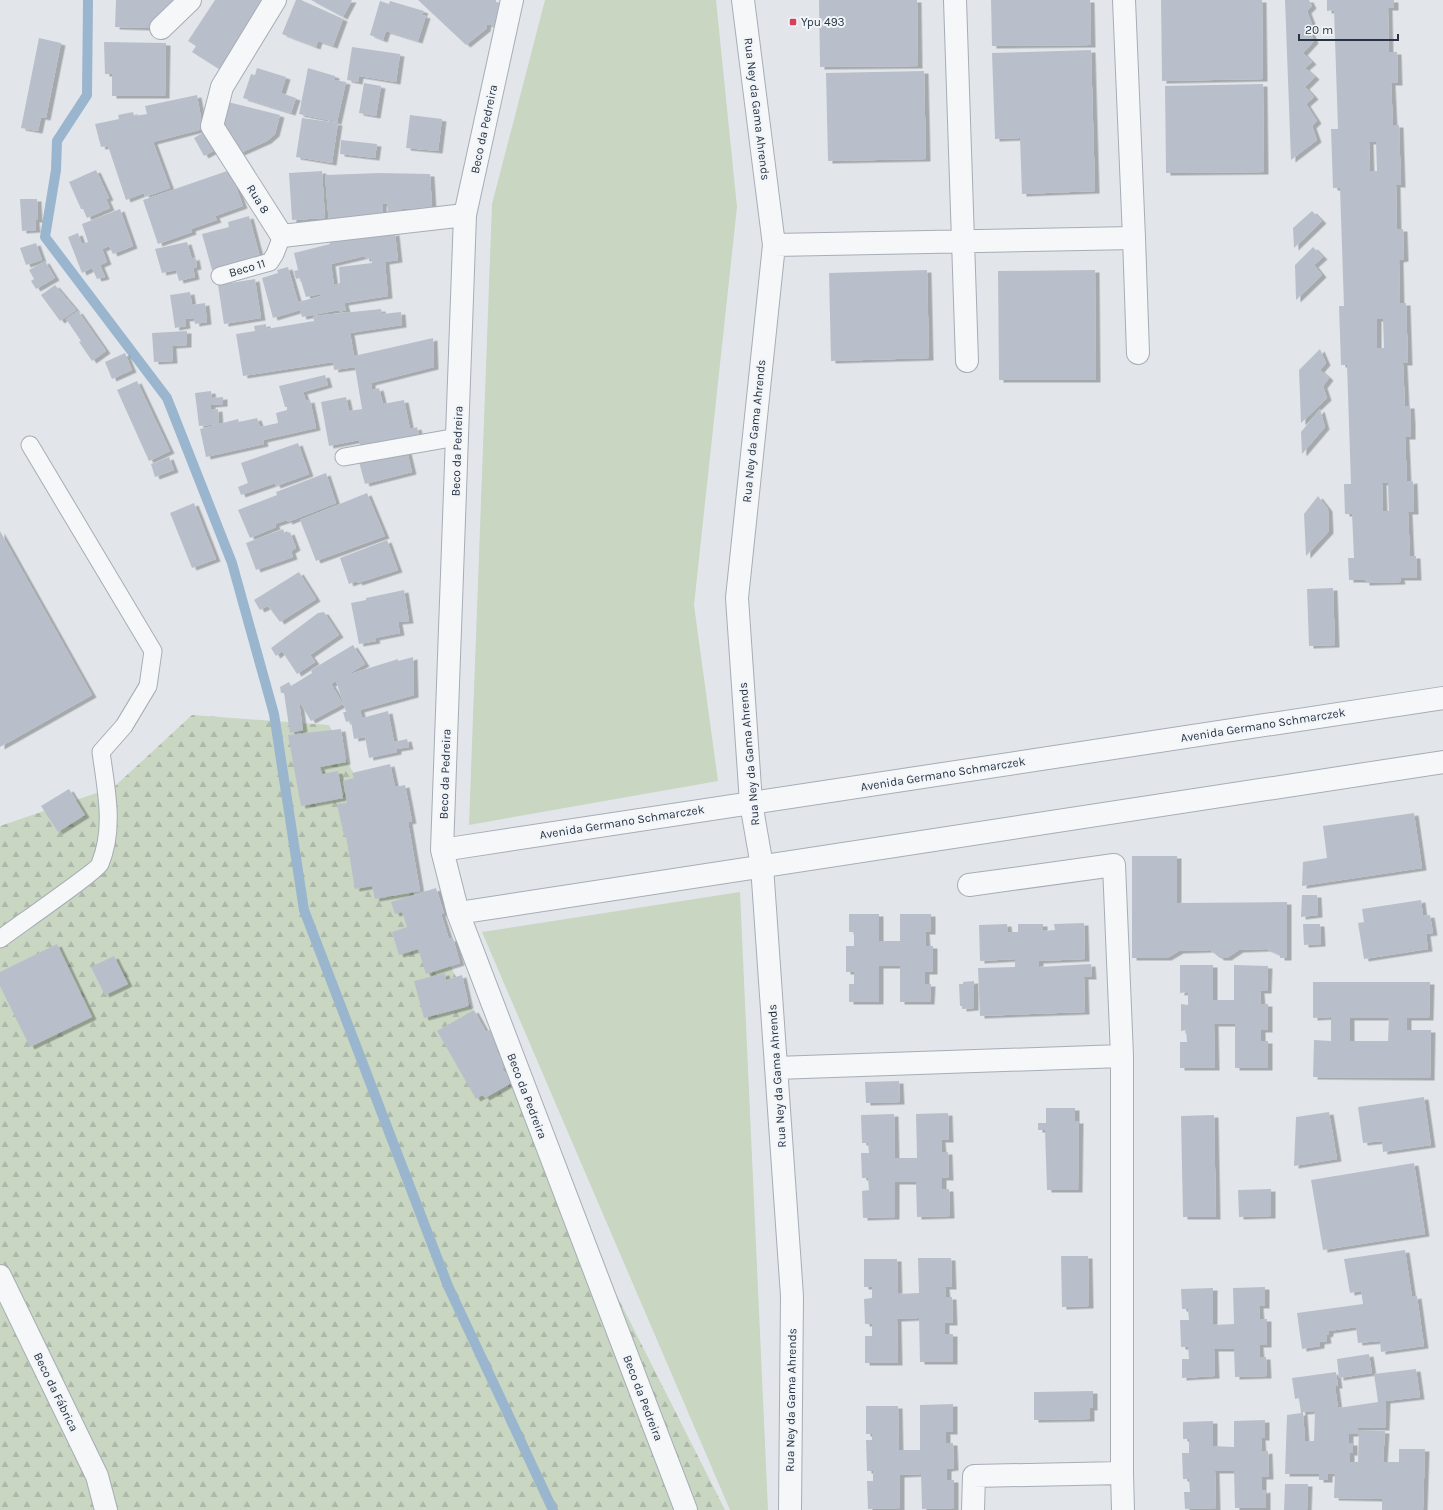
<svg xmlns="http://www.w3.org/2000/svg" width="1443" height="1510" font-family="Karla,sans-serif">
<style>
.green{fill:#c8d6c2}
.forest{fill:url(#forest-firs)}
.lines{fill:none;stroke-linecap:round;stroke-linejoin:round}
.stream{stroke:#9ab5ce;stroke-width:10}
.building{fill:#b9bfca;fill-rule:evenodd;filter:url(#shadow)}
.service-casing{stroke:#a6adb6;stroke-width:19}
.minor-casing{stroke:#a6adb6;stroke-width:24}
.service{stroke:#f5f7f9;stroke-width:17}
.minor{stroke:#f5f7f9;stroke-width:22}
.poi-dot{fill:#d83f5b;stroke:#f2f5f8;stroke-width:1.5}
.labels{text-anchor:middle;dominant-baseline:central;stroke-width:4;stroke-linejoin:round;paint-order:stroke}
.poi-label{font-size:12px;fill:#283445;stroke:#f2f5f8;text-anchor:start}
.street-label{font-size:12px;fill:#283445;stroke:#f2f5f8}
</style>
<defs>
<pattern id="forest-firs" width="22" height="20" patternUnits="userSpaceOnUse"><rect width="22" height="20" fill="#c8d6c2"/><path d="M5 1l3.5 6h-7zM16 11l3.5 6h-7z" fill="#acb8a8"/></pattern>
<filter id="shadow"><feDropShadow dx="4.5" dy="2.5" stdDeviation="0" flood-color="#0004"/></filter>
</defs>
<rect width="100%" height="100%" fill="#e2e6eb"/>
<path class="green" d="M545,0H716L737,207L694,605L718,781L469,825L492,204Z
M740,892L768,1510H730L482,932Z"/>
<path class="forest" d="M192,715L329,725L725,1510H0V826L114,787Z"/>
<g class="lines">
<path class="stream" d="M88,0L87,95L57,141L56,170L45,237L167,398L232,563L274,714L304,910L448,1286L553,1510"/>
</g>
<path class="building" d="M116,0H174L176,4L150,28L115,27Z
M215,0H263L219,69L192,52L196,46L188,41Z
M296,0H301L343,19L333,46L318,41L316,47L282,34Z
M311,0H352L343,17Z
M418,0H496V2L499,3L495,26L487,24L486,29L466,45Z
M819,0H917L918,66L820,67Z
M991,0H1090L1091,45L992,46Z
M1161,0H1262L1263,79L1162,81Z
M1285,0H1309L1312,6L1307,11L1313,27L1310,31L1314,41L1303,53L1312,62L1305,68L1315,77L1305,87L1314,97L1306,104L1317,121L1312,126L1317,140L1291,160Z
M1327,0H1394V8H1388L1389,52H1397L1398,83H1391L1393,125H1399L1401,185H1396L1397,229H1403L1404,259L1399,260L1400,303H1406L1408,363H1403L1405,406H1410L1411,422V437H1405L1407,482L1413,481L1414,512H1408L1410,556H1416L1417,578H1400L1401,582L1365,583V580H1349L1348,558H1354L1352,514H1345L1344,484H1351L1347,365H1341L1339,306H1344L1340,188H1333L1331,129H1338L1334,10L1327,11ZM1369,142H1376L1377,171H1370ZM1377,319H1383L1384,348H1377ZM1388,482L1389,511H1383L1382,483Z
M380,1L389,4L390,1L424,11L422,15L426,16L418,41L386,31L383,40L370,35Z
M39,38L61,43L46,118L41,117L38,131L21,128Z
M104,42L166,43L165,96H112V74H105Z
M352,47L400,54L396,82L359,76L358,82L347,80Z
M1091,50L1095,191L1022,194L1020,138L995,139L992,53Z
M257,68L286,77L281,93L296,98L291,113L243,98L251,74L255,75Z
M308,68L335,76V80L346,82L337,122L299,114Z
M924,71L926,159L828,161L826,73Z
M364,83L381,86L376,116L359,113Z
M1263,84L1264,172L1166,173L1165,86Z
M197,95L203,129L153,142L170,188L145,197L144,193L126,200L108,146L101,147L95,124L119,119L118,115L133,112L134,116L147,114L145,106Z
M228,102L280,115L275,134L267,141L240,153L222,124Z
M410,115L442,119L438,151L406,148Z
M302,118L338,123L332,163L296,157Z
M204,132L215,150L204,156L194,138Z
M341,140L377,144L375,158L340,154Z
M96,170L109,198L106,199L110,208L87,218L83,209H81L69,182Z
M230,170L243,206L215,216L217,220L191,229L192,232L158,244L143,200Z
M322,171L325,218L292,220L289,173Z
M380,173L430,174L432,207L402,209L403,215L388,217L387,203L382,204L383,215L346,217V222L329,224L325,175Z
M20,199H37L38,220H35L36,230L22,231Z
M120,209L133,246L113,254L109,246L102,249L107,262L100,265L105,277L97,279L92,268L82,273L68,237L78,233L82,244L88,242L82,224Z
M1312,211L1322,221L1294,248L1293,228Z
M249,216L260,257L212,270L202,234L229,227L228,222Z
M395,233L398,260L385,262L388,296L344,303L346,310L339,312V310L302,317L300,310L273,318L262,278L278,273L277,270L288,267L298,302L321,296L320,294L306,297L300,278L296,279L294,271L298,270L294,253L330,244L329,241ZM365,256V259L371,258L372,263L339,267L340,283L334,285L331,264Z
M187,242L192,259L195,257L197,267L193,268L195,277L179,281L176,270L162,273L155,249Z
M36,243L42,260L26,265L20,248Z
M1313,247L1323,257L1314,265L1322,275L1296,300L1295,265Z
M45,261L55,278L36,289L31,281L34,279L29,270Z
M927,270L929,358L831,361L829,273Z
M1095,270L1096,380H999L998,271Z
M255,279L261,318L224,324L218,285Z
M55,285L76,310L60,321L41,295Z
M190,292L192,305L205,303L207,322L195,324L194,318L185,319L186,326L175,328L170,295Z
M381,309L382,314L401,312L402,325L350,333L354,356L433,338L434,367L371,383L372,390L379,388L383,404L404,400L410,429L417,427L419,436L360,447L359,440L329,446L321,402L346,397L349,411L362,409L355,367L334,370L333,362L243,376L236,334L255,331L254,326L266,324V329L314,321L313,316Z
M78,311L106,351L92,361L79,342L81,341L66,319Z
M187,331V345L172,346L173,361L154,362L152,333Z
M1320,349L1326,363L1320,370L1329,378L1323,386L1327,398L1301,423L1299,370Z
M125,353L132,370L112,379L105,362Z
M325,375L328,385L303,392L306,401L310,400L316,428L263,440L264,444L206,457L200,429L238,419L239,422L257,418L260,427L278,423L276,413L287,410V407H285L279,386Z
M137,381L170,451L149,461L117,390Z
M211,391L212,398L223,397V404L211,405V410L218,409L219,424L199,426L195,393Z
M1320,409L1325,427L1302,454L1301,432Z
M298,443L309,474L276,486L275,483L241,495L238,487L248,483L241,463Z
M407,451L412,472L365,484L359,462Z
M169,457L174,470L155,477L151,464Z
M326,473L336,503L288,522L287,520L275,524L276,527L250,538L238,510L277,495L276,492Z
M367,493L385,536L316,561L300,520Z
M1318,496L1328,509L1329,531L1306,556L1304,514Z
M194,503L216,559L192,568L170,513Z
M283,529L285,534L290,532L296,548L291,551L293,557L256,570L246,543Z
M0,531L92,695L0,747Z
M387,540L398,570L358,583L357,581L349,584L340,558Z
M299,572L316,599L280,622L268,606L260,610L254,600Z
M1333,588L1335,645L1309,646L1307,589Z
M404,590L409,621L398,622L400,633L375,638L376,641L359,644L351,603L366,600V598Z
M324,612L339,635L310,655L315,662L297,674L282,651L276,656L271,648L318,613Z
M353,645L365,664L347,675L398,659V661L413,657L414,695L360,710L362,718L388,711L394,742L407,739L409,747L397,749V752L369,758L365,737L354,739L351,721L346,722L343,712H346L336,681L331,684L343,704L311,721L299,701L303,730L290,733L284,693H281L280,687L289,682L291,686L312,673L311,670Z
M341,729L346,762L320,767L322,774L338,771L343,798L301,806L288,735Z
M390,764L395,787L405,785L412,821L408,822L420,891L375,899L372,886L355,889L346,836H344L337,804L347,803L343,781L354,778L352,773Z
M69,789L85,815L58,832L41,806Z
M1414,813L1422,868L1302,886L1303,862L1327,858L1323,826Z
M1132,856H1177V903L1287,902V958H1280V955L1266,949L1239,950L1227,958H1220L1210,950L1179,951L1167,958H1132Z
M436,888L444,913L441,914L449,939L453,938L460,963L426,974L418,949L399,955L392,932L407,927L402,912L395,914L391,902Z
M1302,895H1317L1318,915L1301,917Z
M1421,900L1423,916L1430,915L1433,933L1426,934L1428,949L1364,959L1358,923L1364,922L1362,909Z
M849,914H879V941H900V914H931V932H925L926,946H933V972H925V984H931L930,1002H900V966H879V1002H849V984H854V972H846V946H854V932H849Z
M1084,923L1085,959L1039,961V967L1091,964L1092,977H1084L1085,1012L980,1016L978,968L1015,967V959L980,961L979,925L1007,924L1008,932H1018V924H1043V931L1055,930L1054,924Z
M1303,924H1320L1321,944L1304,945Z
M57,944L92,1017L30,1047L0,986V972Z
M114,956L128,984L105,995L91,967Z
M1180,965H1213V1000H1234V965L1268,966L1267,991H1260L1261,1004H1268V1030H1261V1041H1268V1068H1235V1024H1214L1215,1068H1180V1042H1187L1186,1030L1181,1031V1004L1188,1005V992L1180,993Z
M445,973L446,980L462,975L469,1006L424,1018L414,981Z
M974,981V1008L962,1009V1006H960L959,984H963V982Z
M1313,982H1430L1429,1018H1407V1030H1431L1430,1078L1313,1077L1314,1040L1331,1041V1017L1313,1018ZM1350,1018H1389L1388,1041H1350Z
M474,1010L486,1032L491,1029L501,1046L496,1050L505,1066L502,1068L505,1073L507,1072L513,1082L485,1098L483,1095L476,1099L437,1031Z
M899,1081L900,1102L866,1103L865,1082Z
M1424,1097L1431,1145L1383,1152L1382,1141L1363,1143L1358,1107Z
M1046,1108H1075V1121H1079L1078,1190H1047L1045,1130H1038V1123H1046Z
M1329,1112L1337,1159L1294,1166L1296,1117Z
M948,1113L949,1140H941L942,1152H948L949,1178H942V1189H949L950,1216L917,1217L916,1182H895V1217L863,1218L862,1191L869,1190L868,1178H862L861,1153H869L868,1143H862L861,1115L894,1114L895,1158H917L916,1114Z
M1214,1115L1216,1217H1183L1181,1116Z
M1414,1163L1425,1234L1323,1250L1311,1180Z
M1271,1189V1216L1239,1217L1238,1190Z
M1405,1250L1412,1297L1417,1296L1424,1346L1381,1352L1380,1341L1358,1343L1356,1327L1329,1331V1334L1326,1335L1327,1341L1320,1342V1346L1302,1349L1297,1313L1363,1304L1361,1291L1350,1293L1344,1259Z
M1061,1256H1088L1089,1306L1062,1307Z
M918,1258H951L952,1287H945L946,1297H952L953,1323H945V1334H953V1362H920L919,1318L897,1319L898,1363H865V1336H872V1324H865L864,1299L872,1298V1287H864V1259H897L898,1294L919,1293Z
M1265,1287V1306H1259L1260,1319H1267V1345H1259L1260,1357H1266L1267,1376L1235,1377L1234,1349H1214L1215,1376L1182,1378V1359H1189L1188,1347H1181L1180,1320H1189L1188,1309H1182L1181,1289L1213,1288V1325L1234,1324L1233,1288Z
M1369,1354L1372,1373L1339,1378L1337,1359Z
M1416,1369L1420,1397L1386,1401L1385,1428H1357L1358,1434H1349V1443H1353V1453H1350V1462H1358L1359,1430L1385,1431L1383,1462H1399V1449H1425L1423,1510H1382V1499L1334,1498L1335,1474H1328V1480H1319V1474H1285L1287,1415L1301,1413L1299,1398L1295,1399L1292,1378L1336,1372L1338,1386H1335L1338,1408L1378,1402L1374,1374ZM1315,1411L1314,1441H1305L1303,1412Z
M1093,1391V1408H1090V1419L1034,1420V1392Z
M953,1404V1432H946V1443H953L954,1468L947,1469V1480H954V1508L922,1509L921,1474L900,1475V1508L868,1509L867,1481H873V1471H867L866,1440H872V1434H866V1406H898L899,1450H920V1405Z
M1265,1420V1438H1261L1262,1452L1268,1451L1269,1477H1262V1491L1266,1490V1508H1235L1234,1471H1215L1216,1508L1185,1509L1184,1492H1190L1189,1479H1183L1182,1453H1189V1439H1183V1422L1213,1421V1446L1234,1447V1421Z
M1285,1484H1308L1307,1510H1284Z"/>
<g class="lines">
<defs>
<path id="service" d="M220,276L270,262L275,254L282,236
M344,457L457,437
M0,939C13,929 97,871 100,864C115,828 106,789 101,752L124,726L148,686L153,651L30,445"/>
<path id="minor" d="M275,0L222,87L212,126L282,236L465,215
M512,0L465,215L442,850L458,913L686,1510
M743,0L774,245L737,598L751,803L762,866L792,1296L790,1510
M955,0L967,361
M161,28L190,0
M1134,238L1138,353
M774,245L1134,238L1124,0
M442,850L1443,698
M969,885L1114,865L1122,1056
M458,913L1443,762
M776,1068L1122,1056V1473L974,1476L973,1510
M0,1276L97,1476L106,1510
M1122,1473L1123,1510"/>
</defs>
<use href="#service" class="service-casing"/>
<use href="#minor" class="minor-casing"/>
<use href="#service" class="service"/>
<use href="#minor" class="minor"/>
</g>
<rect class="poi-dot" x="789" y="18" width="8" height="8" rx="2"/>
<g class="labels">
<g class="poi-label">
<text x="801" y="22">Ypu 493</text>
</g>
<g class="street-label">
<text transform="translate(757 109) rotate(83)">Rua Ney da Gama Ahrends</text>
<text transform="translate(484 129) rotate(-78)">Beco da Pedreira</text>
<text transform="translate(258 199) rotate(58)">Rua 8</text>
<text transform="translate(247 268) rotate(-16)">Beco 11</text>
<text transform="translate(754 431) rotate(-84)">Rua Ney da Gama Ahrends</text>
<text transform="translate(457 451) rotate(-88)">Beco da Pedreira</text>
<text transform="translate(1263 725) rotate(-9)">Avenida Germano Schmarczek</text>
<text transform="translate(749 754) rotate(-95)">Rua Ney da Gama Ahrends</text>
<text transform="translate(445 774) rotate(-88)">Beco da Pedreira</text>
<text transform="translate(943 774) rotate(-9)">Avenida Germano Schmarczek</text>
<text transform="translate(622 822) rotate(-9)">Avenida Germano Schmarczek</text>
<text transform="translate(777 1076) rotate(-94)">Rua Ney da Gama Ahrends</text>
<text transform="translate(527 1096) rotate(69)">Beco da Pedreira</text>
<text transform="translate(56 1392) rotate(64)">Beco da Fábrica</text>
<text transform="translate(643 1398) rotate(69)">Beco da Pedreira</text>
<text transform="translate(791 1400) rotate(-89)">Rua Ney da Gama Ahrends</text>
</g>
</g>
<path d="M1299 34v6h99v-6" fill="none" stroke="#283445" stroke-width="2"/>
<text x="1305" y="34" font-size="12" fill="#283445" stroke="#f2f5f8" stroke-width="3" paint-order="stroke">20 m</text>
</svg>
